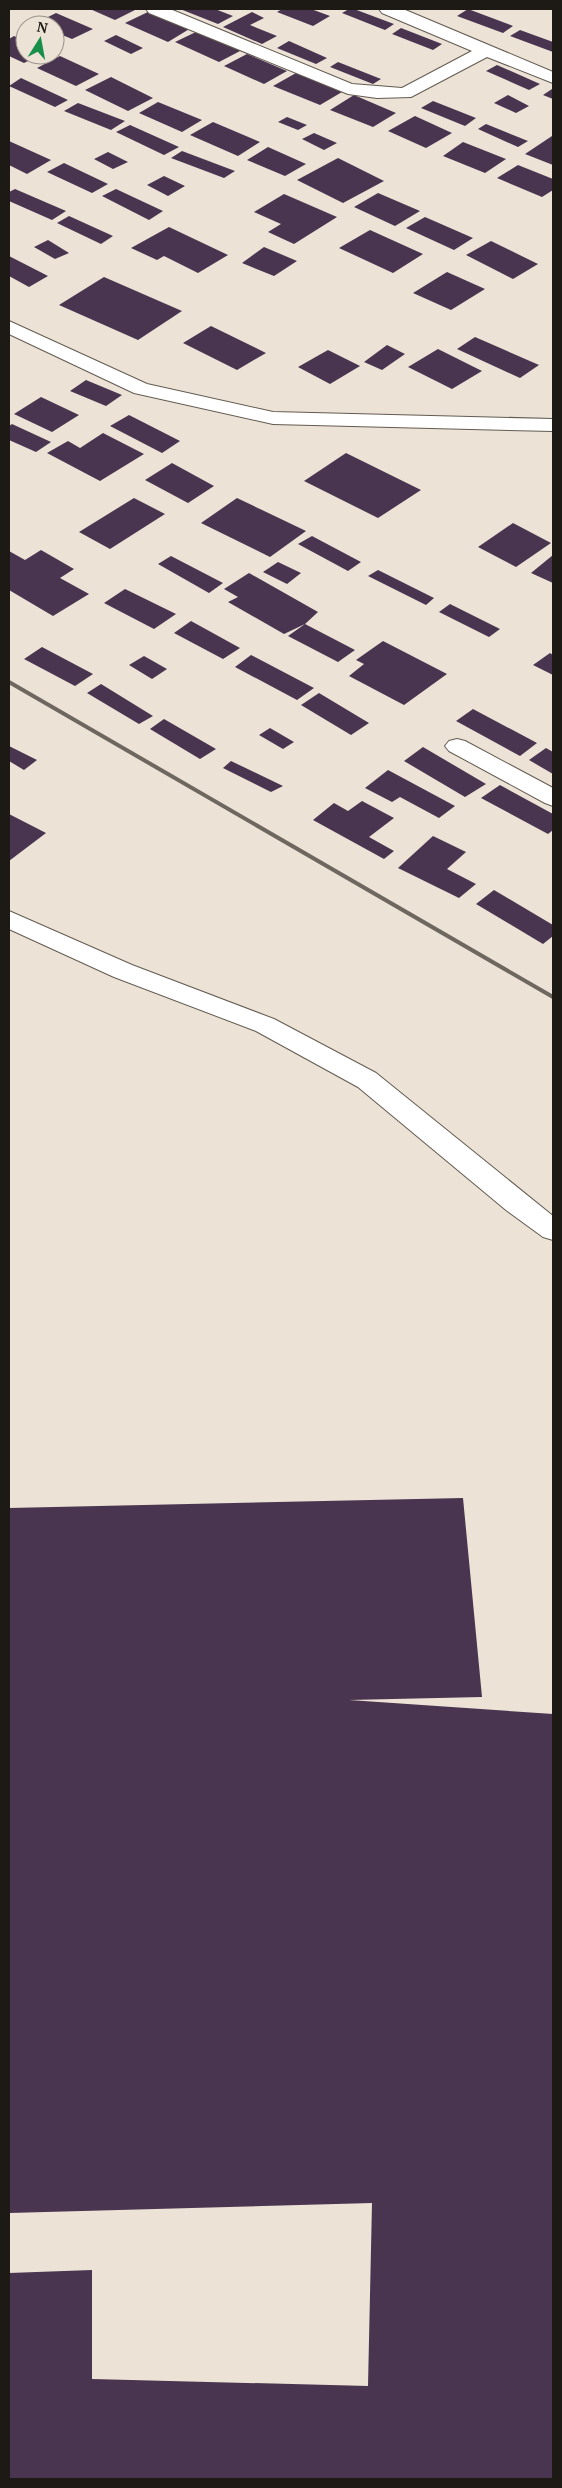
<svg xmlns="http://www.w3.org/2000/svg" width="562" height="2488" font-family="'PT Serif',serif">
<style>
.building{fill:#493550}
.lines{fill:none;stroke-linecap:round;stroke-linejoin:round}
.minor-casing{stroke:#635b51;stroke-width:2}
.minor{fill:#fff;fill-rule:evenodd}
.rail{stroke:#6d6760;stroke-width:4}
</style>
<rect width="100%" height="100%" fill="#ece2d6"/>
<path class="building" d="M90,9H137L115,20Z
M180,9H215L233,16L218,24Z
M282,9H311L330,16L313,26L277,12Z
M349,9H354L394,24L385,30L342,13Z
M468,9L513,26L503,33L457,16Z
M150,11L191,28L168,42L125,23Z
M252,12L264,18L250,25L277,36L262,44L223,27Z
M56,13L93,29L72,39L55,32V25L36,23Z
M401,28L442,44L433,50L392,34Z
M520,30L553,42V52L510,36Z
M198,31L242,50L219,62L175,42Z
M116,35L143,48L131,54L104,41Z
M14,36L25,41V55H40L24,63L9,56V39Z
M289,41L327,58L316,64L277,48Z
M247,54L287,71L264,84L224,66Z
M60,56L99,74L76,86L37,68Z
M338,62L381,79L373,84L330,67Z
M497,65L540,84L529,90L486,71Z
M296,73L342,92L320,105L273,86Z
M111,77L153,98L128,111L85,90Z
M21,78L68,100L55,107L9,86Z
M552,89L553,99L543,95Z
M354,95L396,113L373,127L330,110Z
M508,95L529,106L516,113L494,103Z
M433,101L476,118L465,126L421,108Z
M158,102L202,120L182,132L139,113Z
M78,103L125,121L111,130L64,111Z
M415,116L452,133L426,148L388,131Z
M287,117L307,125L298,130L278,122Z
M213,122L260,142L238,156L190,135Z
M486,124L528,141L518,147L478,129Z
M130,125L179,147L164,155L116,132Z
M314,133L337,143L324,150L302,139Z
M552,136L553,165L525,154Z
M9,141L51,160L27,174L9,165Z
M463,142L506,159L485,173L443,156Z
M268,147L306,164L285,176L247,160Z
M182,151L235,171L224,178L171,158Z
M108,152L128,162L113,169L94,159Z
M338,158L384,181L343,203L297,180Z
M64,163L108,184L92,193L47,172Z
M518,165L553,179V190L542,197L497,178Z
M164,176L185,186L168,196L147,185Z
M15,189L66,211L52,220L9,201V192Z
M116,189L163,211L149,220L102,196Z
M378,193L420,211L395,226L354,207Z
M284,194L337,217L294,244L268,232L281,224L254,212Z
M69,216L113,236L101,244L57,223Z
M425,217L473,238L454,250L406,228Z
M169,227L228,255L198,273L164,256L157,260L131,248Z
M370,230L423,254L393,273L339,248Z
M48,240L69,253L55,259L34,247Z
M491,241L538,264L513,279L466,255Z
M264,247L297,261L274,276L242,263Z
M9,256L48,276L29,287L9,276Z
M447,272L485,289L451,310L413,293Z
M104,277L182,311L138,340L59,305Z
M211,326L266,353L237,370L183,343Z
M475,337L539,365L520,378L457,349Z
M387,345L405,354L382,370L364,362Z
M438,349L482,371L452,389L408,367Z
M328,350L360,366L330,384L298,367Z
M86,380L122,395L106,406L70,391Z
M41,397L79,415L52,432L14,414Z
M129,415L180,441L162,453L110,426Z
M12,424L51,442L36,452L9,440V426Z
M103,433L144,454L100,481L47,453L68,441L80,448Z
M346,453L421,490L378,518L304,481Z
M172,463L214,486L188,503L145,480Z
M134,498L165,514L110,549L79,532Z
M237,498L306,531L270,557L201,523Z
M513,523L551,543L516,567L478,547Z
M312,536L361,562L348,571L298,544Z
M41,550L74,569L60,578L89,594L53,616L9,590V551L25,560Z
M553,555V583L531,573Z
M171,556L223,583L209,593L158,564Z
M278,562L301,573L287,584L263,572Z
M378,570L434,598L426,605L368,576Z
M249,573L318,612L305,624L284,634L228,602L238,597L224,589Z
M125,589L176,614L154,629L104,603Z
M450,604L500,629L489,637L439,612Z
M191,621L240,648L223,659L174,633Z
M305,624L355,650L338,662L288,636Z
M383,641L447,674L404,705L349,676L364,664L356,660Z
M42,647L93,674L75,686L24,659Z
M550,653L553,655V675L533,665Z
M251,655L314,688L297,700L235,667Z
M144,656L167,669L152,679L129,665Z
M101,684L153,716L139,724L87,693Z
M319,693L369,723L351,735L301,705Z
M473,709L537,743L520,756L456,721Z
M164,719L216,749L200,759L150,729Z
M270,728L294,742L283,749L259,735Z
M9,746L37,760L24,770L9,761Z
M423,747L486,784L465,797L404,761Z
M546,748L553,752V774L529,760Z
M231,761L283,786L271,792L223,768Z
M388,770L455,806L439,818L400,797L392,802L365,788Z
M500,785L553,814V830L548,834L481,798Z
M362,801L394,818L369,837L394,851L384,859L313,820L334,803L348,811Z
M9,814L46,833L9,861Z
M433,836L466,852L447,869L476,884L459,898L398,868Z
M494,890L553,925V936L543,944L476,904Z
M463,1498L482,1697L349,1700L553,1714V2479H9V2273L92,2270V2379L368,2386L372,2203L9,2213V1508Z"/>
<g class="lines">
<defs>
<path id="minor" d="M146,9H170L352,84L402,88L472,51L382,13L379,9H403L553,72V83L487,57L411,97L377,98L348,94L149,13Z
M9,321L147,384L273,412L553,419V431L273,424L134,393L9,334Z
M457,739L465,741L553,788V806L545,803L449,751L445,746L449,741Z
M9,911L132,965L274,1019L376,1073L553,1216V1240L543,1237L506,1210L358,1087L256,1031L114,977L9,929Z"/>
</defs>
<use href="#minor" class="minor-casing"/>
<use href="#minor" class="minor"/>
<path class="rail" d="M9,682L553,997"/>
</g>
<rect width="562" height="2488" fill="none" stroke="#1d1915" stroke-width="20"/>
<g transform="translate(40 40) rotate(11)"><circle r="24" fill="#ece2d6" stroke="#999289"/>
<path d="M0-4L9 19L0 12L-9 19Z" fill="#188f49"/>
<text y="-8" font-size="14" font-weight="bold" text-anchor="middle" fill="#1d1915">N</text>
</g>
</svg>
